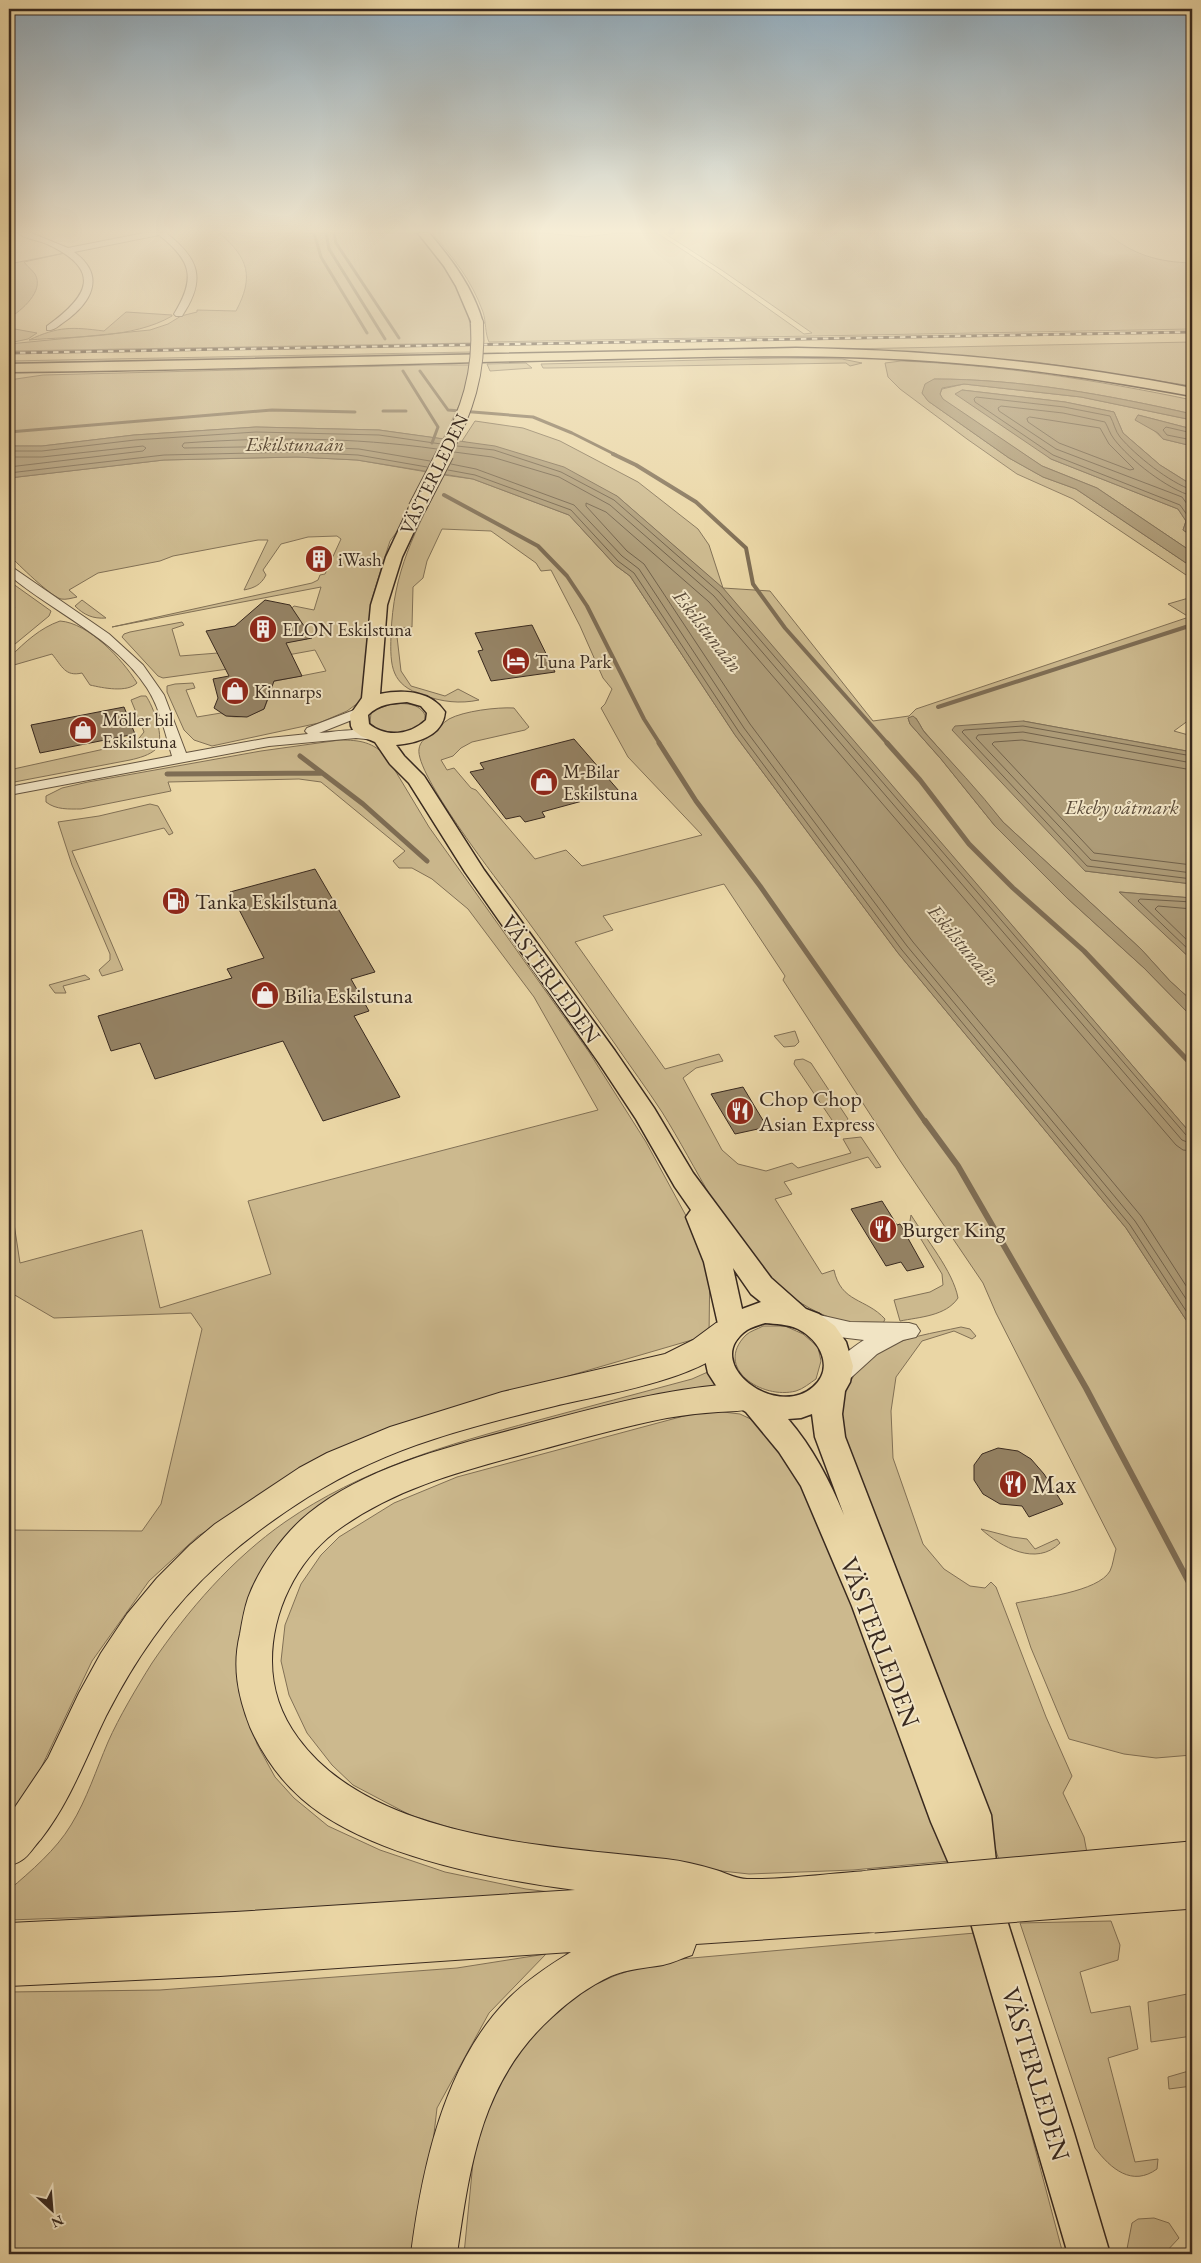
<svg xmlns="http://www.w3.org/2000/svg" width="1201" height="2263" font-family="'EB Garamond',serif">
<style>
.green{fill:#ccb98e;stroke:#827156}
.water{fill:#ad9b77;stroke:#7e6d54}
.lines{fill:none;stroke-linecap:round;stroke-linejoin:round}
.shore{stroke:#72624b;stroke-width:1}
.stream-far3{stroke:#7e6d54;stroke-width:3}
.stream-far2{stroke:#7e6d54;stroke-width:4}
.stream-far1{stroke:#7e6d54;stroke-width:5}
.stream{stroke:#7e6d54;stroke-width:6}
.building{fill:#958365;stroke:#38291f}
.minor-casing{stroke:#645440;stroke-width:2}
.major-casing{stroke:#38291f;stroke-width:3}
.highway-casing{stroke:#38291f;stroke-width:2}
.minor{fill:#f1e4c4;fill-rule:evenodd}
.major{fill:#ead6a5;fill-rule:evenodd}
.highway{fill:#ead6a5;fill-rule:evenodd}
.rail-casing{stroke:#38291f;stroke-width:3}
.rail{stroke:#f1e4c4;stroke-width:2;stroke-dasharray:5.5;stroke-linecap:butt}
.major-bridge-far1-casing{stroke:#38291f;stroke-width:14;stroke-linecap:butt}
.major-bridge-casing{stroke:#38291f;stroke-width:19;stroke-linecap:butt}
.highway-bridge-casing{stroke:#38291f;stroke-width:43;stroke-linecap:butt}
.major-bridge-far1{stroke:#ead6a5;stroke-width:12}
.major-bridge{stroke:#ead6a5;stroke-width:17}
.highway-bridge{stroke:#ead6a5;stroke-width:41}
.labels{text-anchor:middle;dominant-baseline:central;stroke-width:4;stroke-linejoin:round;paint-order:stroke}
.far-street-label{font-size:19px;fill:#38291f;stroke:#f1e4c4}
.far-poi-label{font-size:19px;fill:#38291f;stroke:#f1e4c4;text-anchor:start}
.far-water-label{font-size:20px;font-style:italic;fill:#5b4b39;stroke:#f1e4c4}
.poi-label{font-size:22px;fill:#38291f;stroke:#f1e4c4;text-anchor:start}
.street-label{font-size:22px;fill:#38291f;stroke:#f1e4c4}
.near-poi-label{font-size:26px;fill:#38291f;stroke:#f1e4c4;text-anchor:start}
.near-street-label{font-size:26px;fill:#38291f;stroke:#f1e4c4}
</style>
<rect width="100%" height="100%" fill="#ead6a5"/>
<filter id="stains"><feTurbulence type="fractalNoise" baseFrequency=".004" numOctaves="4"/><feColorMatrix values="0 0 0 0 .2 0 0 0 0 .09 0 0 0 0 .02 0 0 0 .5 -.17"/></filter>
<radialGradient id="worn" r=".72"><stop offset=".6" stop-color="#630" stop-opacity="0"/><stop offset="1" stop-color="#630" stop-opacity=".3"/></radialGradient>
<path class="green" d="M219,233H417L451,274L468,310L472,343L9,351V344L150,330L168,324L181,316L197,312V310L236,311C254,277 249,258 219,233Z
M432,233H544L585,237L618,233H657L715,271L804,334L812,333L723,271L664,233H1107C1133,255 1158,262 1192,263V329L489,342C485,334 486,321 483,312C471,279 454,259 432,233Z
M65,253L24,262C27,266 32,270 35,274C45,291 21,311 9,318V264Z
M126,312L172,315V316C133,339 74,336 29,340C59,326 72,327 104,331Z
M9,328L37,333L28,339L9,343Z
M1192,342V386L1036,362L848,349Z
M470,352V355L9,363V361Z
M784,358L842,359L862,363L850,366L846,363L548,368H543L541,364Z
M901,361C999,365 1097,380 1192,400V414C1108,395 1021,379 934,379L922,393L928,401L1009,458L1043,477L1076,489L1192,567V579L1073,499L1017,474L967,439L900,389L888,377L885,363Z
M526,363L532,368L490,371L487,364Z
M428,365H471L463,397L443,439L379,430L256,427L134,435L42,446H9V380L43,375Z
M964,384L1081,397L1192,420V429L1138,415L1163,439L1192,446V485L1160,465L1123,433L1114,412L1065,402L962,390L1051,459L1178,509L1186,521L1183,530L1192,536V552L1097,488L1042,466L970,419L942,399L940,394L942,389Z
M475,421L523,428L560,441L638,482L698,529L709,545L723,588L770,591L873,721L909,716L916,709L1189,617L1168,604L1192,597V721L1189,720L1174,731L1192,736V752L1023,721L1085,871L1192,884V898L1120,892L1192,960V1001L1170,981L1141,949L1003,822L923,730L916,718H908L910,724L941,759L995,826L1067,898L1144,968L1192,1017V1135L722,588L617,496L462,441Z
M297,457L357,460L427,472L399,529L390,541L382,566L372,599L368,629L366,692L358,703L347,711L319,723L212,746L194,740L184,730L167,692V686L175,684L193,683L195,688L186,690L197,717L221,713C235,721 251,715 264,709L268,699L250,686L326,671L315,650L228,666V669L163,678L158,676L122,637L124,634L130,632L182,622L184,625L172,629L180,656L218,653L307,639L310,635L301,622L295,620L274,624L294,606L314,610L321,587L112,627L312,583L318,580L320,575L325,574L341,539L337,536L308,537L281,544L263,570L266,575C261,585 254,588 244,590L268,540H258L173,556L160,561L98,573L69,590L77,597C72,598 66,600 61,599C49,595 19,565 9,555V478L164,460Z
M444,475L473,479L569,515L615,565L630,576L735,735L898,953L1126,1228L1192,1329V1755L1156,1758L1124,1754L1069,1739L1031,1648L1016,1603C1039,1598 1098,1592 1110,1571C1113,1565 1114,1555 1116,1549L996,1313L983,1283L901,1162L783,980L785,976L724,884L603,916L613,930L575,942L665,1069L719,1054L723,1061L696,1068L683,1078L722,1150L738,1164L766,1171L792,1163L798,1168L851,1153L843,1139L861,1137L881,1167L876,1168L868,1157L784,1182L792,1194L775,1199L822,1274L834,1270C841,1303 866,1298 885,1319L882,1326C841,1328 802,1309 772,1280C725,1233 697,1168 662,1112C647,1089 630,1066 615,1044C581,996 548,948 513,901C495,877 415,774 419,749C420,741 426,738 432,733C438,728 443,723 449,719C464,711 497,707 514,708L529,727L525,730L472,742L461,748L453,756L441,760L447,770L454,768L471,788L476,790L535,859L566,850L582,866L702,835L628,757L601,708L605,704L612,689L603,678L580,626L551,570L541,571L536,563L491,531L442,529L427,561L423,578L413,587L412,627L396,628L401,671L411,686L445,696L458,689L479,700C460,704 442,702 423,695C391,685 390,666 391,636C393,570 415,532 444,475Z
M9,581L51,611L49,616L9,649V610L15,608L9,600Z
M82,600L106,618C93,619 84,615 75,606Z
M60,621C89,623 123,660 137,683C127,693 103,688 90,685L82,673C65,677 62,666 52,654L14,665L10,657C25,642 40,628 60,621Z
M141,696H146C153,706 166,739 156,749C150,755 139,758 130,760L9,783V770L136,742L144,732L131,700Z
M392,704C405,703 419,703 425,715V720C412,735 383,738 370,723L371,713L376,709Z
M340,740C360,740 373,742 387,757L429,827L589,1052L646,1142L710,1260L709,1335L445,1412L346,1447L198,1536L149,1581L92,1661L41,1768L9,1821V1530L142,1531L161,1504L202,1329L191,1313L54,1318L13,1294L9,1291V1191L20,1263L142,1230L160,1308L271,1274L248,1201L598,1110L534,997L468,909L432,879L412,868H399L393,861L405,851L321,782L299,779L168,782L171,791L81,809C69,809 56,810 46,802V796L62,788L88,782L261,751Z
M150,804L158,806L173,833L169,835L164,828L72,851L123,970L102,976L99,970L110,960V954L72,865L58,822L99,816Z
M85,975L90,979L63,986L66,993H55L49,985Z
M795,1031L799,1042L795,1046L784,1047L774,1036Z
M803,1059L811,1063L848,1119L845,1123H834L794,1064L795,1060Z
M911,1215C926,1239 953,1271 958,1298C946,1316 920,1317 900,1321L894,1300L930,1292L943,1285L942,1274L910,1221Z
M763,1326H785L803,1334L818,1347L821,1361L816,1379C810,1383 803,1389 796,1391C762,1400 713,1368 746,1335C750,1331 758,1329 763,1326Z
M961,1327L970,1329L976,1336L972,1339L954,1331L922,1341L896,1377L891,1411L893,1458L923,1544L944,1569L970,1586L985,1588L991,1582L996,1587L1046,1717L1072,1776L1063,1793L1084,1837L1088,1858L1001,1866L956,1732L845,1450C843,1440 840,1429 840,1419C840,1394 857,1363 879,1351C903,1337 934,1333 961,1327Z
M710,1371L718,1384L716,1387L697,1388L465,1448L297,1536L246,1712L257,1744L275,1777L294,1798L328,1826L380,1850L445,1872L526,1889L605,1899L9,1920V1890C31,1871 56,1850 71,1825C87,1799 96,1770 108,1742C119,1717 137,1687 152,1663C188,1610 232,1559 285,1522C360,1470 448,1444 535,1421C587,1407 640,1393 692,1379Z
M715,1411L740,1414L759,1423L801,1473L950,1861L853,1870L749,1874L567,1854L478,1836L410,1815L353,1785L332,1765L307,1733L289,1695L281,1661L285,1625L301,1584L321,1555L339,1537L394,1503L457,1477L695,1413Z
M981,1529L1012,1537L1027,1539L1035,1549L1057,1539L1060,1543C1036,1567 1001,1547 981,1529Z
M1111,1921L1120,1945L1118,1960L1080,1972L1091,2013L1130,2006L1138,2049L1108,2058L1135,2162L1158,2159L1157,2169C1132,2187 1111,2169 1095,2148L1020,1923Z
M975,1933L1032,2137L1063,2254H464L474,2152L485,2116L505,2074L522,2046L575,1994L614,1976L658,1961Z
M546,1954L489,2013L437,2108L420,2254H9V1992L160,1990L457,1968Z
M1192,1993V2036L1151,2042L1148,2002Z
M1192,2070V2086L1169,2089L1168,2077Z
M1154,2218L1169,2223L1179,2238L1164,2254H1126L1132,2223L1138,2219Z"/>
<path class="water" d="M934,379C1021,379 1108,395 1192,414V420L1081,397L964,384L942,388L940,394L943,399L1042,466L1097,488L1192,552V567L1076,489L1043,477L1009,458L928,401L922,393L925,384Z
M962,390L1065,402L1114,412L1123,433L1160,465L1192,485V536L1183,530L1186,521L1178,509L1051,459L955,394Z
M1138,415L1192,429V446L1163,439L1158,433L1135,420Z
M256,427L379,430L495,446L564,467L617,496L723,588L1192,1135V1329L1126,1228L898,953L735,735L630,576L615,565L569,515L473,479L357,460L297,457L164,460L9,478V446H42L134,435Z
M913,716C919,720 921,729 926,734C952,763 979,791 1003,822L1141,949L1170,981L1192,1001V1017L1144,968L1067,898L995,826L941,759L910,724L908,718Z
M1023,721L1192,752V884L1085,871L952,730L955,726Z
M1119,892L1192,898V960Z"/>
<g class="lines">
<path class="shore" d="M1030,417L1100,428L1109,444L1134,469L1130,470L1059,443L1028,422L1027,419Z
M1192,433L1166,427L1163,430L1167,435L1192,440
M457,446L494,450L561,472L614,500L719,592L1186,1135L1192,1138
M9,451H42L135,440L256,432L379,435L441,444
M454,452L492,457L559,477L610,505L714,596L1182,1140L1192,1144
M9,457H42L143,446L146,448L143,451L9,467
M430,461L359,449L298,446L184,448L182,446L184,443C270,437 351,437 437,449
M451,464L476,469L574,505L622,556L639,569L744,728L907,946L1135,1221L1192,1308
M448,470L475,475L571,510L618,561L634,573L739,732L902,950L1130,1225L1192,1320
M9,473L164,455L297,452L358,455L427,467
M1192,490C1169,482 1136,456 1120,437C1115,431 1114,423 1110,416L1064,407L976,397L974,399L975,402L1053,455L1180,505L1190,519L1189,527L1192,530
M1192,496C1167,489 1130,460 1114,439C1110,434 1108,427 1105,422L1063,413L1001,406L998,408L999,411L1056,449L1182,497L1192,511
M1192,756L1023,726L964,730L962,732L1087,866L1192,879
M1192,763L1023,732L978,735L976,738L1091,860L1192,873
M1192,770L1022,740L994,742L992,744L1094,853L1192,865
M1192,902L1140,899L1138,901L1192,953
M1192,909L1158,906L1155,909L1192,945
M1192,1151L1183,1150L1176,1145L709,602L606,512L586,503V506L627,551L644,564L750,724L913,942L1141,1216L1192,1295"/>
<path class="stream-far3" d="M314,233L321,257L367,333
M326,233L329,249L385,339
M334,233L336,243L399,338
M403,371L438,427L432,443
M420,371L448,410L533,417L572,433L616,455
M383,411H406
M9,432L272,410L355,412"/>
<path class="stream-far2" d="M613,454L636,465L696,502L746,548L753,584L785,628L888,744
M444,495L538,546L567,576L587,606L644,719L660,744
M938,707L1192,625"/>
<path class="stream-far1" d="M659,743L696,801L760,886L926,1123
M887,743L920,780L969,844L1013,888L1084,951L1192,1065
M300,756L363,804L427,861
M167,774L322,773"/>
<path class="stream" d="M925,1121L958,1166L1086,1388L1192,1588"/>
</g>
<path class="building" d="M265,600L290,605L312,638L286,643L302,676L274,681L264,709L247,717L226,716L214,708L218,698L213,679L229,676L206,631L235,626Z
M532,625L555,672L491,681L478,651L483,650L475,633Z
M124,707L135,734L40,753L31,725Z
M574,739L619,791L542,812L545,817L525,822L520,816L506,819L470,772L484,769L480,763Z
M315,869L375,972L351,979L369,1011L354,1016L400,1097L323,1121L283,1041L155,1079L140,1043L111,1051L98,1016L232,978L227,969L264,958L230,892Z
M743,1087L767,1127L735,1134L711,1094Z
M882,1201L897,1225L900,1224L924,1267L907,1271L901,1262L886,1266L851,1209Z
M998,1448L1018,1451L1031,1459L1044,1474L1063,1504L1029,1517L1022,1506L1000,1504L983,1494L974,1480V1465L982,1454Z"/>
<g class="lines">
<defs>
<path id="minor" d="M18,233H31L68,248L144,233H166C200,259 206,280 182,316H176L174,314C196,278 192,261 159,235L74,252C107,276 91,303 64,322C58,326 54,331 47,330V326C89,296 103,270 47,244C38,240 25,239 18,233Z
M9,565L109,634L143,665L164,695L186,753L269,738L308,734L305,731L307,728L362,707L367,708L369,711L367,714L319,733C333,732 373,725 382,736L375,740L356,738L269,746L9,795V787L172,756C165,733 160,708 147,688C114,637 54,613 9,575Z
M815,1314L850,1322L909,1323L916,1325L920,1331L916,1337L903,1340L877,1354L844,1384L836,1387L828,1384L825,1378C833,1362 850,1349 864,1340L839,1337L808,1328L805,1322L808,1316Z"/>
<path id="major" d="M418,233H429C453,261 473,288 483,323L481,326H473L456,286L444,266Z
M796,348C929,350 1061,362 1192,388V396C1114,382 1036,369 956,363C827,352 698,357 569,360C382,364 195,370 9,372V364Z
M417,503L422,505L425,508L402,557L387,605L380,694C404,689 431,691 445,712C443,736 417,743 396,745L404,756L424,776L484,870L615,1051L654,1108L693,1173L771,1278L806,1309L819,1314L835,1326L846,1342L853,1366L850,1382L845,1391L842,1414L845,1437L991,1815L997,1871L994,1879L1074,2133L1110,2254H1068L963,1896L931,1822L852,1606L801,1486L779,1452L746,1412L724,1398L708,1373L704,1355L708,1337L718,1324L704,1262L686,1217L691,1210L675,1187L636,1119L599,1063L465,872L409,783L390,764L375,742L361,736L353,730L351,726L350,715L362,698L371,605L386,557L409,508L412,505ZM407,702L421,706L427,713L426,720C410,735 386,738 369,724L368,715C379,704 392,703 407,702ZM733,1268L751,1294L761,1302L742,1309ZM765,1323C776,1324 787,1324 798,1329C820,1340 835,1368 813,1387C775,1420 700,1362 747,1330C752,1327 759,1325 765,1323ZM812,1414L815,1437L844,1515C829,1480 813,1448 788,1419L801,1418Z"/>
<path id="highway" d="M727,1320L738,1323L742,1332C718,1378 603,1394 555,1406C514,1416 474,1426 434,1439C390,1453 348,1472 308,1497C248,1535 194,1579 153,1638C135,1663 120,1689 106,1716C85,1759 71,1800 41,1839C35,1845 29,1856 22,1860C18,1863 13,1864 9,1866V1816L48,1758L79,1693L101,1653L127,1614L157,1578L190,1545L215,1524L299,1468L327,1453L390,1427L502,1392L665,1354L693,1340L716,1323Z
M720,1385H745L756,1389L761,1398L756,1407C743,1412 732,1411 718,1412C701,1413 684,1415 667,1418C625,1426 584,1438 543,1449C470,1469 396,1486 335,1532C296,1562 272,1612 272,1661C272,1689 281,1715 298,1738C372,1840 551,1846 666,1859C683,1861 700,1865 716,1870C726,1873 737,1879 747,1879C785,1880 830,1873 869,1871L883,1877L889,1891L887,1897L893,1912L887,1926L873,1932L696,1944L692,1955C682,1958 673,1963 663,1965C646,1968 627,1969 611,1976C589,1986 569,2001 552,2017C481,2081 470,2165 457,2254H411C422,2168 444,2064 508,1999C527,1980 548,1966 571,1952L220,1976L9,1986V1923L235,1912L575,1890C491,1879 367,1856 302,1799C279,1779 262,1754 250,1727C238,1696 232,1667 240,1634C242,1622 244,1610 248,1598C259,1568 284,1533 309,1513C369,1464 460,1444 534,1424C595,1408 656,1391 720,1385Z"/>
</defs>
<use href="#minor" class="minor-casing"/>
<use href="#major" class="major-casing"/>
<use href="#highway" class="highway-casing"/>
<use href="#minor" class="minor"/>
<use href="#major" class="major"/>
<use href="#highway" class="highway"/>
<defs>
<path id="rail" d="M9,353L1192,332"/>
</defs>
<use href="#rail" class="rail-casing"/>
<use href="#rail" class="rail"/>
<defs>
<path id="major-bridge-far1" d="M444,455C467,411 480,373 477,323"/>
<path id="major-bridge" d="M417,508L445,454"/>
<path id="highway-bridge" d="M869,1891L1192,1862
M873,1912L1192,1888"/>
</defs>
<use href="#major-bridge-far1" class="major-bridge-far1-casing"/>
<use href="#major-bridge" class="major-bridge-casing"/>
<use href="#highway-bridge" class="highway-bridge-casing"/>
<use href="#major-bridge-far1" class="major-bridge-far1"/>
<use href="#major-bridge" class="major-bridge"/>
<use href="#highway-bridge" class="highway-bridge"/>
</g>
<linearGradient id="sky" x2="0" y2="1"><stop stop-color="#90aabb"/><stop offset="0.42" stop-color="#f6edd6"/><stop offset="1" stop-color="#f6edd6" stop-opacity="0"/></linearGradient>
<rect width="1201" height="550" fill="url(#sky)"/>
<defs>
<symbol id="building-disc" viewBox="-11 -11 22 22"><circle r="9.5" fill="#8f2418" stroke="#f1e4c4"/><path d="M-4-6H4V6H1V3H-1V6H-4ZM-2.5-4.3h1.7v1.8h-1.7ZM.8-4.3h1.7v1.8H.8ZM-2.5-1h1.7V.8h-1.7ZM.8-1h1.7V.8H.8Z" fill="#fff"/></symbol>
<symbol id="hotel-disc" viewBox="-11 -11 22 22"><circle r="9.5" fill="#8f2418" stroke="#f1e4c4"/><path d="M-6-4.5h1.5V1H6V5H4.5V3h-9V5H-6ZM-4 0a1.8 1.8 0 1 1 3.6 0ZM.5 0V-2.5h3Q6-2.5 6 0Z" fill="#fff"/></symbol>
<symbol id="shop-disc" viewBox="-11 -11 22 22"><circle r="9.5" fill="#8f2418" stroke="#f1e4c4"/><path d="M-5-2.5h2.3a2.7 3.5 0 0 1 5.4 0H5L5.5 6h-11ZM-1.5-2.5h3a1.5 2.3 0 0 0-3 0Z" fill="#fff"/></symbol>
<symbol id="fuel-disc" viewBox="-11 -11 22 22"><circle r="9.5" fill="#8f2418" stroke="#f1e4c4"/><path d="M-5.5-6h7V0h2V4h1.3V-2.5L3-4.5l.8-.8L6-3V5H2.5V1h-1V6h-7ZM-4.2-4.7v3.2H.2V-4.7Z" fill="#fff"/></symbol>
<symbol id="restaurant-disc" viewBox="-11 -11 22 22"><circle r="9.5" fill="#8f2418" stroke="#f1e4c4"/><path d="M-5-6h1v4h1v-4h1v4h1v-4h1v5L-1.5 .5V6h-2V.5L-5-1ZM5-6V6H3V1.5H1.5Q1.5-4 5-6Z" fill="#fff"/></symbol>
</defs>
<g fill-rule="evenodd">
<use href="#building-disc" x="303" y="543" width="32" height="32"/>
<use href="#building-disc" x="247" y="613" width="32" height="32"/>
<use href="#hotel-disc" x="500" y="645" width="32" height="32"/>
<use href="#shop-disc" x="219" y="675" width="32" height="32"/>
<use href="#shop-disc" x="67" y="714" width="32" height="32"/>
<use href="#shop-disc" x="528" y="766" width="32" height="32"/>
<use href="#fuel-disc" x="160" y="885" width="32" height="32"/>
<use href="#shop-disc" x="249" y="979" width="32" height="32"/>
<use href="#restaurant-disc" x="724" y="1095" width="32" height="32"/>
<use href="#restaurant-disc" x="867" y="1213" width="32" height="32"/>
<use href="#restaurant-disc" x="997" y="1468" width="32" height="32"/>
</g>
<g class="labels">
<g class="far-street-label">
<text transform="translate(434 474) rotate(-64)">VÄSTERLEDEN</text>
</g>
<g class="far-poi-label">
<text x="338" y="559">iWash</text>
<text x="282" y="629">ELON Eskilstuna</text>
<text x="535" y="661">Tuna Park</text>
<text x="254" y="691">Kinnarps</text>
<text x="102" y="719">Möller bil<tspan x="102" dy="22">Eskilstuna</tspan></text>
<text x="563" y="771">M-Bilar<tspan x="563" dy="22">Eskilstuna</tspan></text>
</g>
<g class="far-water-label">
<text x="295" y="444">Eskilstunaån</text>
<text transform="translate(708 631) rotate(52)">Eskilstunaån</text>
<text x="1122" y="807">Ekeby våtmark</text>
<text transform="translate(964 945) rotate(50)">Eskilstunaån</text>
</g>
<g class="poi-label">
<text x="195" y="901">Tanka Eskilstuna</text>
<text x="284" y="995">Bilia Eskilstuna</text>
<text x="759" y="1098">Chop Chop<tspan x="759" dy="25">Asian Express</tspan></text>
<text x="902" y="1229">Burger King</text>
</g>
<g class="street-label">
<text transform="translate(551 979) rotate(54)">VÄSTERLEDEN</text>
</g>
<g class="near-poi-label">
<text x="1032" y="1484">Max</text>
</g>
<g class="near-street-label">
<text transform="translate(880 1642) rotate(69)">VÄSTERLEDEN</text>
<text transform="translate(1036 2074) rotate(73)">VÄSTERLEDEN</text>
</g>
</g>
<rect width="1201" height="2263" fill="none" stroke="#ead6a5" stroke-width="30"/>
<rect x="10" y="10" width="1181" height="2243" fill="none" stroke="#38291f" stroke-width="2.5"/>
<rect x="15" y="15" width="1171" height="2233" fill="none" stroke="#38291f"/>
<g transform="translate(52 2210) rotate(154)" stroke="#f1e4c4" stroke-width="4" paint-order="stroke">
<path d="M0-4L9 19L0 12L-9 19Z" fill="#38291f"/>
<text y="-8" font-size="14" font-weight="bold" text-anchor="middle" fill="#38291f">N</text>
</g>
<rect width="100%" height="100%" filter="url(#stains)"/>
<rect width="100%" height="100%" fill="url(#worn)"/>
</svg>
